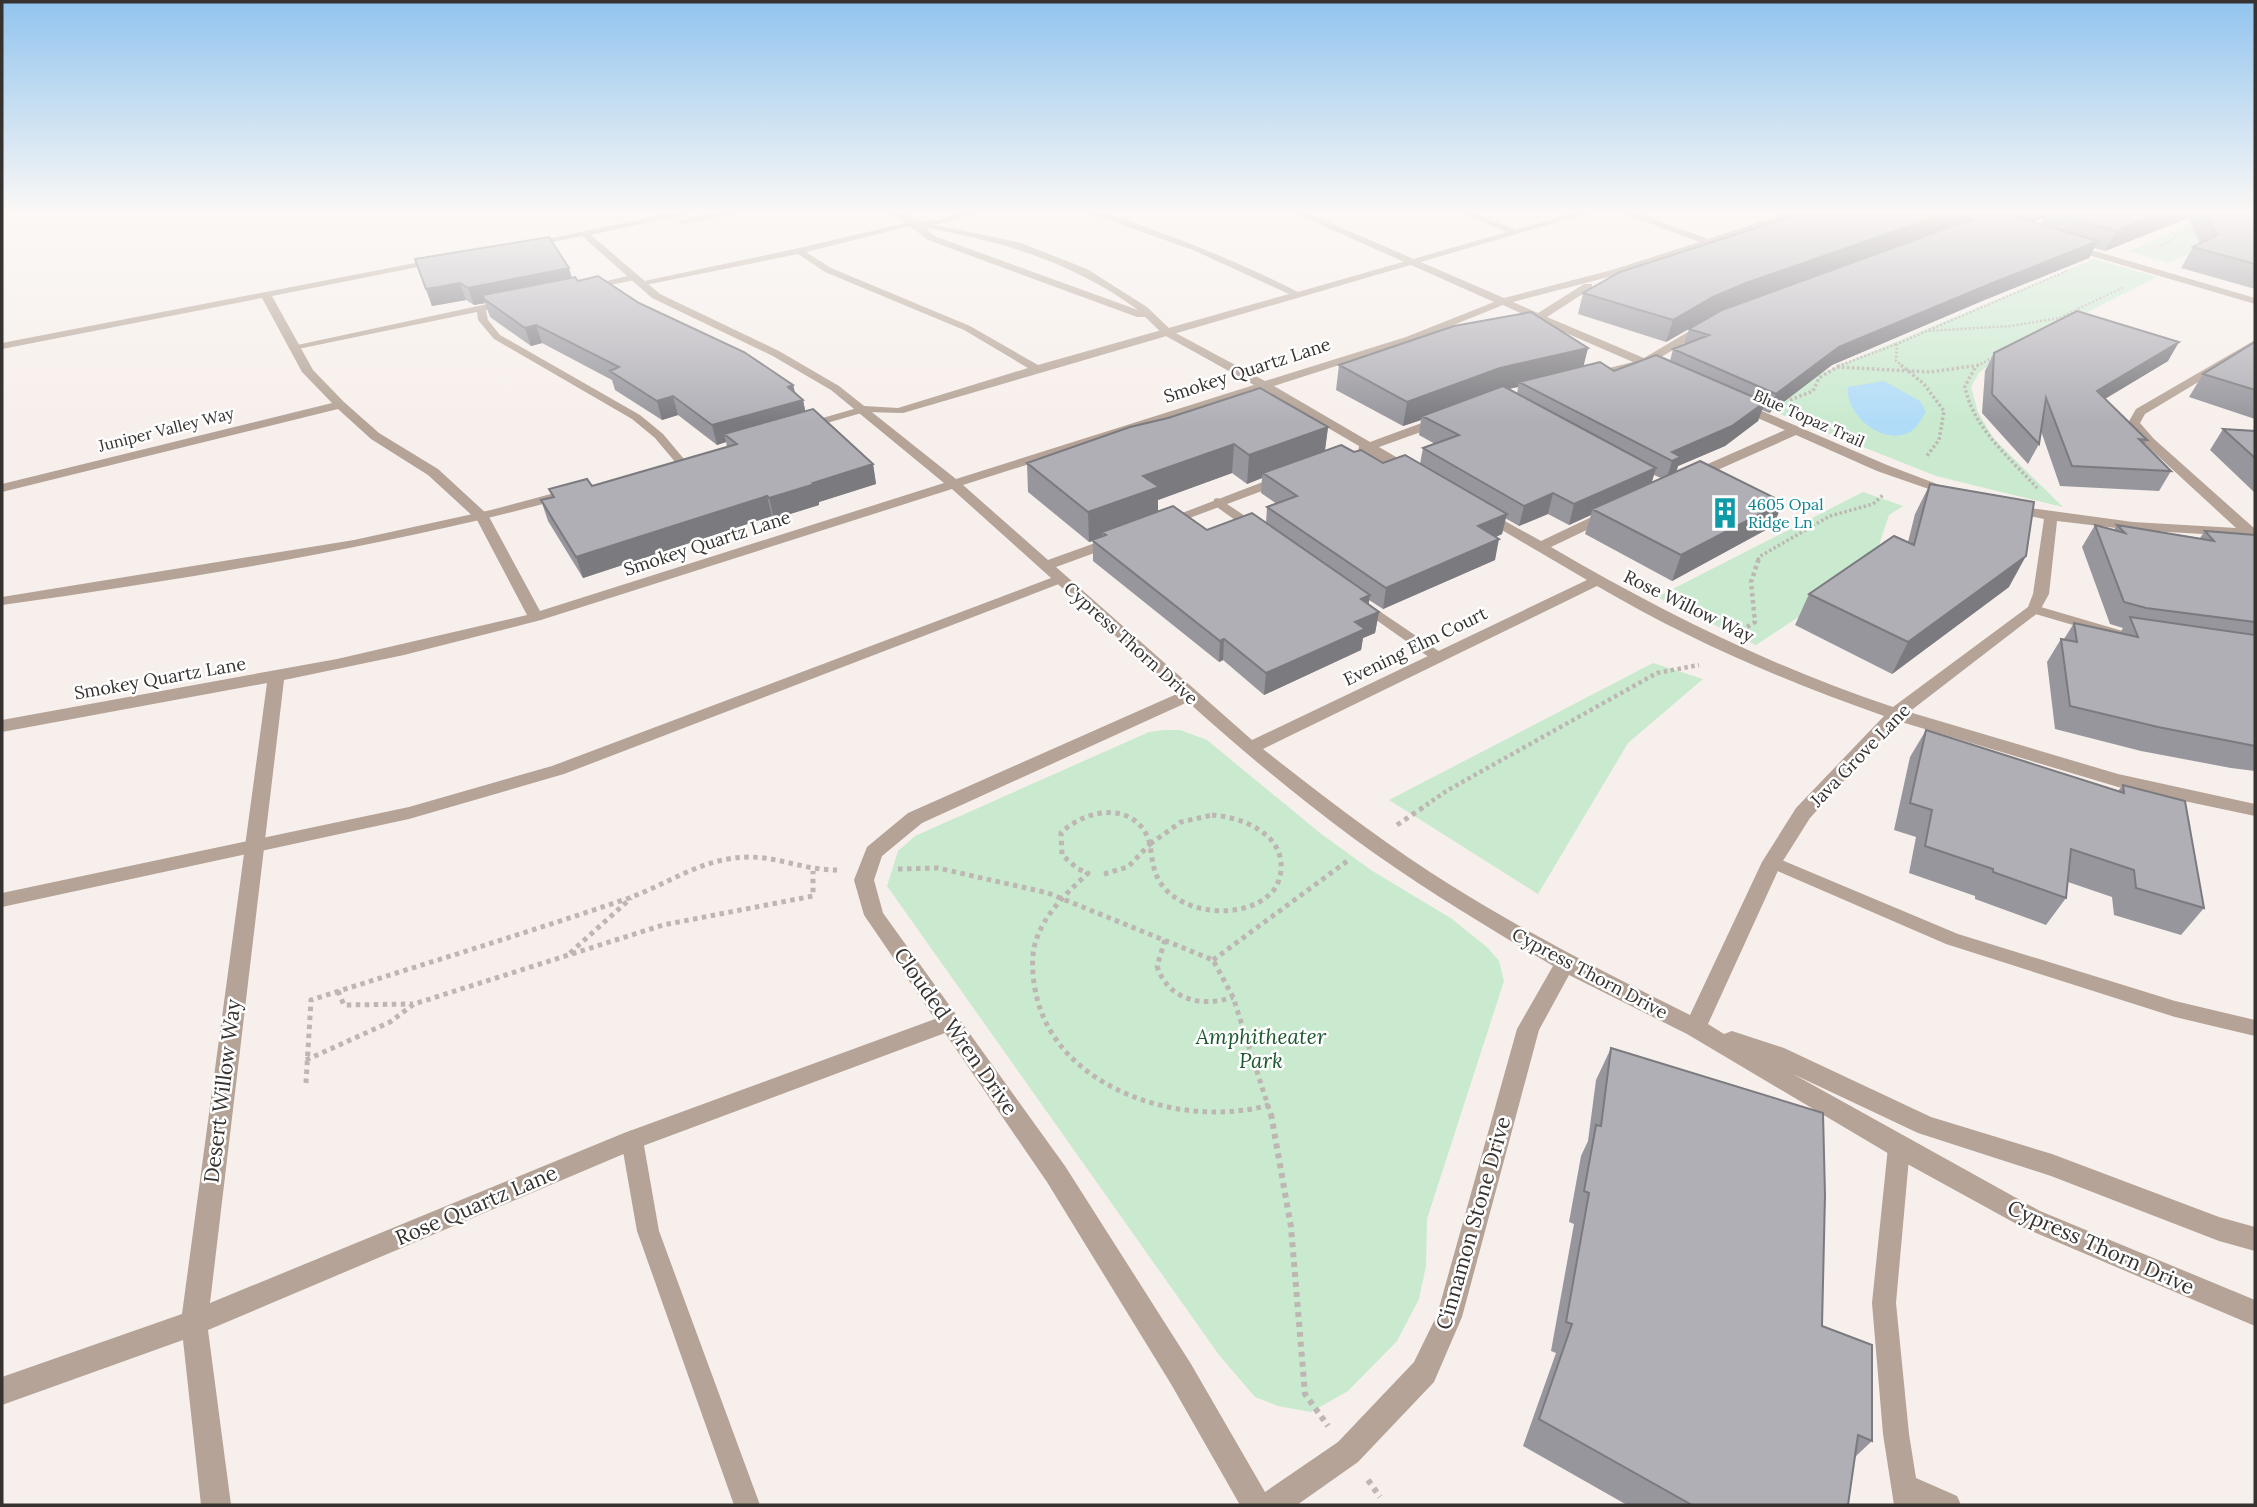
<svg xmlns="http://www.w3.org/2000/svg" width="2257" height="1507" font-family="Lora,serif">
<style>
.green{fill:#c9eacf}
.water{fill:#b0dcf8}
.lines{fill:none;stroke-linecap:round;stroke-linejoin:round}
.path-far4{stroke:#bdb6b3;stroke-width:2.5;stroke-dasharray:2 2;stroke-linecap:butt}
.path-far3{stroke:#bdb6b3;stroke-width:3.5;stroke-dasharray:2.5 2.5;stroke-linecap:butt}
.path-far2{stroke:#bdb6b3;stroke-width:4.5;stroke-dasharray:3.5 3.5;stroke-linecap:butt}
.path-far1{stroke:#bdb6b3;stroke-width:5;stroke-dasharray:4.5 4.5;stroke-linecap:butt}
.path{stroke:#bdb6b3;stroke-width:6;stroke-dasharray:5 5;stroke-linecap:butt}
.lane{fill:#b4a396;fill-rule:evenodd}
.street{fill:#b4a396;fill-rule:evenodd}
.wall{fill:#97969d;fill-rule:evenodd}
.shaded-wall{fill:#7b7a7f}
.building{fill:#b0afb6;stroke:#7b7a7f;stroke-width:2}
.labels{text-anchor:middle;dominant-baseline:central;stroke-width:5;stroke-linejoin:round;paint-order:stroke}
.far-street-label{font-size:16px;fill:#353230;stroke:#fefefe}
.far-culture-label{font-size:16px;fill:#0d838f;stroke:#fefefe;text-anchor:start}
.street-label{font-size:18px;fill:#353230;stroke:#fefefe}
.near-street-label{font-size:21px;fill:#353230;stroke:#fefefe}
.near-park-label{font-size:21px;font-style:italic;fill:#1c572e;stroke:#fefefe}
</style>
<rect width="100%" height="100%" fill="#f7efeb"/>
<path class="green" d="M2218,212L2255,223L2168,263L2129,251Z
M2094,259L2157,277L1999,357L1979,373L1971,387L1978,412L1993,438L2063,507L1936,476L1760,406L1824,372Z
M1863,492L1903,506L1889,515L1871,569L1756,645L1657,597Z
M1653,663L1703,679L1628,743L1538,894L1389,800Z
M1164,730H1180L1207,740L1320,833L1371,870L1452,919L1488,948L1499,961L1504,981L1427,1219L1426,1266L1419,1299L1397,1341L1348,1391L1311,1412L1278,1406L1255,1397L1219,1355L887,886L898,851L915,836L1149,732Z"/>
<path class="water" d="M1884,381L1920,401L1926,412C1921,419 1917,429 1908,433C1881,445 1845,414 1848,387Z"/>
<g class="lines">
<path class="path-far4" d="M2157,248L2187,231L2196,230
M1929,330L2069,270
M1838,366L1897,344
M1903,366L1896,361L1897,344L1927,331L2011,326L2059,318L2124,287
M1977,366L1996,356"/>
<path class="path-far3" d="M1901,365L1924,384L1944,411L1939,440L1926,457
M1837,367L1843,365
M1975,368L1965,386C1972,427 2010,458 2037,488
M1790,400L1813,391L1819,378L1837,367L1930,372L1980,365
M1758,560L1759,557L1830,516L1873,504L1883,495"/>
<path class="path-far2" d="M1747,627L1755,622L1751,582L1759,558
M1426,805L1448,790L1657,673L1699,665"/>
<path class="path-far1" d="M1212,815C1241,817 1284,833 1281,870C1280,879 1277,888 1270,894C1243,920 1184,915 1162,885C1153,873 1152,859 1150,844L1181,822Z
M1397,825L1428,804
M1150,844C1138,801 1087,807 1061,833L1062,855L1078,869L1088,873C1069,891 1048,910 1038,935C1030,953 1032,978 1037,998C1060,1091 1185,1129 1269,1105
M898,869L938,868L1048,893L1213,960L1233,997L1271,1115
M1104,874L1128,867L1150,844
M1165,940L1157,966C1168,1000 1202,1008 1233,997
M570,953L631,898
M1213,960L1350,859
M338,991L344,1005L413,1004
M306,1060L390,1022L414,1004L663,925L813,896V871
M306,1083L311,1000C417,966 524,934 629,898C662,886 693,865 728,859C770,851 797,870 837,870"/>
<path class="path" d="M1271,1114L1291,1227L1305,1394L1328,1426
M1368,1480L1380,1497"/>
<path class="lane" d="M962,212H976L940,224L914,225L806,252L831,268L970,326L1038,365L1289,294L1193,250L1086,212C1109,212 1132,222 1154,230C1203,248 1251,268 1298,292L1507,232L1459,212H1471L1516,230L1577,212H1592L903,413L865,412L806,429L802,428V424L864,406L898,408L1028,368L964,330L825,272L798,254L640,286L635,283L799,248L914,221L939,220Z
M632,275L637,278L635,280L590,289L585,286Z
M506,300L509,301V305L486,310L488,320L500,335L640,415L663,434L684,459V463H676L655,438L632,419L494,339L478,320L477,312L293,350L288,347Z
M562,491L566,492V498C381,548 191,578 2,605V597L354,540L491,510Z
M1218,498L1260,526V532H1252L1214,505V499Z
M1059,575L1064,576V582L564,774L409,819L2,907V893L409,807L552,766Z
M1360,598L1443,654L1445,657L1443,660H1433L1355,605L1353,602L1355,599Z
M2034,605L2126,632L2128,635L2121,639L2029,612L2027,609Z
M1772,856L1958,934L2175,1001L2255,1020V1036L2175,1017L1946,944L1766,866L1763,862L1766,858Z
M632,1130L639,1133L643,1140L659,1231L760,1505H734L637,1231L621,1140L625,1133Z
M1899,1137L1907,1140L1910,1147L1896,1303L1909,1434L1916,1478L1957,1496L1961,1505H1894L1883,1434L1872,1303L1888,1147L1891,1140Z"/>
<path class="street" d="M676,212H697L591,235L660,294L779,351L839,386L956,479L1254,385L1164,335L1145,317H1137L928,240L891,212H902L917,221L1021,243L1087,269L1147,307L1172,331L1265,381L1406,337L1494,302L1292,212H1305L1504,298L1612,270L1699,242L1620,212H1634L1708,239L1789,212H1804L1620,274L1513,302L1538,313L1584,284H1592V288L1547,317L1644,358L1703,323H1711V327L1653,362L1665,368V372H1657L1643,367L1585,378V374L1633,362L1536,320H1527V316L1503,305L1414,341L1274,386L1370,442L1438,417H1446V423L1379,447L1415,468V474C1396,476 1377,454 1358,452L1359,446L1263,390L963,485L1048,560L1109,538H1119V544L1056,567L1252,740L1587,580L1478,516V510L1483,509L1541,541L1602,512H1612V518L1551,547C1664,613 1768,665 1893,707L2028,607L2033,594L2044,519L2007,511V505L2133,522L2236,528L2146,445L2128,423L2136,409L2255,340V348L2145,414L2140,423L2154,439L2255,529V537L2133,530L2057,521L2049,594L2039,612L1909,712L2118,774L2255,804V816L2118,787L1898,721L1810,818L1781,864L1708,1024L1724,1034L1732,1031L1784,1048L1931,1117L2052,1154L2219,1217L2255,1227V1251L2219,1241L2051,1176L1918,1133L1793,1074L2040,1211L2255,1300V1326L2022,1227L1891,1155L1687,1034L1569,975L1539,1030L1462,1317L1434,1382L1358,1462L1297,1505H1240L1171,1384L1047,1182L945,1033L640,1147L208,1330L231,1505H201L183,1340L2,1405V1377L182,1314L267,683L2,732V720L337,659L527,615L477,520L428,475L371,439L338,409L2,492V484L332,403L302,372L262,298L2,349V343L441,258V262L438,263L272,296L313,370L344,402L379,433L438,469L488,515L540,611L944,483L831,390L771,355L652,298L582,236L528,247L523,244ZM925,228C1003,241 1074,263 1138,310L934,236ZM952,489L1179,693L908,813L867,847L854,880L864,915L935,1019L624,1133L210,1303L284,680L404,655L541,620ZM1597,586C1689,640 1784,681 1884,716L1796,808L1762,862L1690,1015C1609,975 1529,934 1452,886C1386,845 1324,797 1263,749ZM1188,702C1266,772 1349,840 1438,896C1476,920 1514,943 1553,966L1517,1029L1437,1315L1414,1362L1338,1442L1265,1492L1191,1364L1065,1166L883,913L874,880L882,856L922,823Z
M719,212H743L682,224L677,221Z
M2071,244L2255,298V304L2068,249L2066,247Z
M1741,402L1887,465L1958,492L1951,496L1946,495L1877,471L1796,435L1695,480H1685V474L1785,430L1737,409V403Z
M1284,474L1289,475V481L1168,526L1163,527L1156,523Z"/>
</g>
<path class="wall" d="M1805,212H2255V289L2181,268L2193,247L2200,244L2188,218L2105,251L2094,248L2089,258L1982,301L1832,365L1769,413L1762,410L1758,421L1725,446L1678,466L1676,472L1783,502L1773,526L1672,581L1585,534L1591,515L1569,525L1548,514L1519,526L1505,518L1502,534L1496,537L1495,560L1383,609L1369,600V605L1379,612L1375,633L1363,638L1361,650L1264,695L1223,660L1219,662L1093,561V541L1089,542L1028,492L1027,463L1328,427L1325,451L1354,452L1383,463L1420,464L1423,448L1435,444L1419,435L1421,420L1403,426L1336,390L1339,365L1588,348L1583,366L1614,371L1670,361L1673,349L1684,345L1689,329L1706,319L1666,342L1578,314L1583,293ZM1973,215L1980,217L1971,220ZM2044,218L2041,225L2032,222ZM1518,387L1517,394L1508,389ZM1232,473L1247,484L1262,478L1261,493L1277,504L1267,507L1266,523L1207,530L1158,511V500ZM1654,475L1661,478L1651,483Z
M415,259L572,278L578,281L639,303L793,385L795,392L803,400L805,411L873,464L876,484L819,502V505L774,519L772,516L583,578L548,521L541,500L552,497L549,489L592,486L727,447L726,442L717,445L678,415L662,420L615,390L612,380L542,343L531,346L490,317L485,303L474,305L466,300L432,306Z
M2255,342V419L2189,397L2203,374Z
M1994,353L2168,361L2105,399L2147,440L2144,445L2171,471L2159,491L2060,486L2041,431L2039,444L2028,464L1982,413L1985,371Z
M2223,429L2255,431V493L2210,450Z
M1930,484L2009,587L1892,674L1795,625L1809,594L1908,542L1915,514Z
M2095,525L2114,530L2117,525L2200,538L2205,531L2255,535V771L2231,768L2141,751L2055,729L2047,662L2061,639H2064L2074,623L2120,633L2123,628L2110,624L2082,547Z
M1926,730L2118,791L2123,785L2204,908L2181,935L2114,915L2112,897L2068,882L2066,898L2046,925L1975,899V896L1909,873L1916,837L1894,830L1910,757Z
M1611,1048L1822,1326L1872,1441L1855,1457L1848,1505H1627L1523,1446L1556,1353L1551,1351L1574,1224L1569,1222L1581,1156L1588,1141L1596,1080Z"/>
<path class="shaded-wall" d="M1950,212H1974L1970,222L1706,319L1666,342L1673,320L1713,297L1746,283Z
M2026,212H2047L2044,218L2020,226Z
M2163,212H2191L2188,218L2105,251L2116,231Z
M2098,241L2089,258L1982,301L1832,365L1769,413L1776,394L1839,347L1990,284Z
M569,268L574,285L484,299L485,303L474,305L468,288Z
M460,283L466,300L432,306L426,289Z
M536,325L542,343L531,346L525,328Z
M2179,342L2168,361L2086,410L2097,391Z
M1588,348L1582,372L1519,382L1518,387L1494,392L1422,416L1421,420L1403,426L1407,402L1500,368Z
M793,385L797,402L803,400L807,419L724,434L726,442L717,445L712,425Z
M673,396L678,415L662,420L657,401Z
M1765,402L1758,421L1725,446L1678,466L1675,477L1666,481L1672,461V452Z
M1328,427L1324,456L1263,473L1262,478L1247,484L1249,455Z
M1234,444L1232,473L1158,500V517L1102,532V537L1089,542L1088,512L1143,476Z
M873,464L876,484L819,502V505L774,519L769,498L813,483Z
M1656,468L1650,488L1592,509L1591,515L1569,525L1574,504Z
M1553,493L1548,514L1519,526L1524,506Z
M767,496L772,516L583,578L576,557Z
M1783,502L1773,526L1672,581L1681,555Z
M1507,514L1502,534L1473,547L1478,526Z
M1499,539L1495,560L1383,609L1386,588Z
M2026,556L2009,587L1892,674L1908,642Z
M1370,595L1367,616L1361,599Z
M1379,612L1375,633L1363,638L1361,650L1264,695L1266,673L1355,622Z
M1224,639L1223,660L1219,662L1220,641Z"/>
<path class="building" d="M1805,212H1950L1746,283L1713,297L1673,320L1583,293L1620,272Z
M1992,212H1997L2098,241L1990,284L1839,347L1776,394L1673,349L1709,335L1689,329L1722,310Z
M2050,212H2163L2116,231Z
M2205,212H2255V264L2193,247L2217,235Z
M549,237L569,268L468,288L460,283L426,289L415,259Z
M598,276L639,303L744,352L793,385L788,387L803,400L712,425L673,396L657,401L610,371L619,367L536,325L525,328L484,299L483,295L575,277L578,281Z
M2077,311L2179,342L2097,391L2147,440L2139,439L2171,471L2072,466L2046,398L2039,444L1992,394L1994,353Z
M1531,312L1588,348L1500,368L1407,402L1339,365L1454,326Z
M2255,342V390L2203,374Z
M1656,355L1765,402L1732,426L1672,452L1681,457L1672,461L1519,382L1600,362L1614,371Z
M1503,386L1656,468L1574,504L1553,493L1524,506L1423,448L1459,435L1422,416Z
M1260,388L1328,427L1249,455L1234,444L1143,476L1159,487L1088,512L1027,463L1130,427L1168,418Z
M813,409L873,464L813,483L815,484L769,498L767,496L576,557L541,500L554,497L549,489L587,479L592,486L737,444L724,434Z
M2223,429L2255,431V458Z
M1341,445L1354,452L1361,450L1383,463L1405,455L1507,514L1478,526L1499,539L1386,588L1267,507L1297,496L1263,473Z
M1700,461L1783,502L1681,555L1592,509Z
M1930,484L2034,502L2026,556L1908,642L1809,594L1894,536L1914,545Z
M1173,506L1207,530L1252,513L1370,595L1361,599L1379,612L1355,622L1365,629L1266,673L1224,639L1220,641L1092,540L1106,535L1102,532Z
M2095,525L2125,533L2117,525L2214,541L2205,531L2255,535V622L2146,608L2124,602Z
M2130,617L2255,635V746L2158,727L2070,706L2061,639L2077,642L2074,623L2138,637Z
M1926,730L2124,793L2123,785L2185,801L2204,908L2136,888L2134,870L2071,849L2066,898L1993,872V869L1925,846L1932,810L1910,803Z
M1611,1048L1823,1113L1825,1195L1822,1326L1872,1345V1441L1858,1435L1848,1505H1692L1539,1419L1572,1324L1566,1322L1589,1193L1584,1191L1596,1125L1601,1126Z"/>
<linearGradient id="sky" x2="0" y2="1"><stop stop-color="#91c4ee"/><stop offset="0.5" stop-color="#fbf8f6"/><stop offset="1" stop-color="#fbf8f6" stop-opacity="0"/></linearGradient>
<rect width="2257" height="423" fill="url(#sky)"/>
<defs>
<symbol id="building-bare" viewBox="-9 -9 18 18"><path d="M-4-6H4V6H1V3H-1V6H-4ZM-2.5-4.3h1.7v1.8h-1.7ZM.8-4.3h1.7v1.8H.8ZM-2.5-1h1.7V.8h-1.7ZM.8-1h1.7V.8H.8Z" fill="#0f9aa8" stroke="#fefefe" stroke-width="2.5" paint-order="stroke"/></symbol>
</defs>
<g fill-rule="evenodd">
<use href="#building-bare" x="1703" y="491" width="44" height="44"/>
</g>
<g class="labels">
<g class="far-street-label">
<text transform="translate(1809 418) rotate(24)">Blue Topaz Trail</text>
<text transform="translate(166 429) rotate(-14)">Juniper Valley Way</text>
</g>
<g class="far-culture-label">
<text x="1748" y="504">4605 Opal<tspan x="1748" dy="18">Ridge Ln</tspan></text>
</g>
<g class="street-label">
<text transform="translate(1247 370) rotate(-18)">Smokey Quartz Lane</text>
<text transform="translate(707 543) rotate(-18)">Smokey Quartz Lane</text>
<text transform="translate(1689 606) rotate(26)">Rose Willow Way</text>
<text transform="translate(1131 643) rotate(42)">Cypress Thorn Drive</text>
<text transform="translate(1415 646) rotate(-26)">Evening Elm Court</text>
<text transform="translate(160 678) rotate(-10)">Smokey Quartz Lane</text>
<text transform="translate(1860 755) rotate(-46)">Java Grove Lane</text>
<text transform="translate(1590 973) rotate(28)">Cypress Thorn Drive</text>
</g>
<g class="near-street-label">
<text transform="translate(956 1031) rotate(55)">Clouded Wren Drive</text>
<text transform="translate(222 1091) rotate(-83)">Desert Willow Way</text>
<text transform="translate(476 1205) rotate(-23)">Rose Quartz Lane</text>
<text transform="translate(1473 1223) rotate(-74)">Cinnamon Stone Drive</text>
<text transform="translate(2101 1247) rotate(24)">Cypress Thorn Drive</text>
</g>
<g class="near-park-label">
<text x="1261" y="1036">Amphitheater<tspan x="1261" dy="24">Park</tspan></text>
</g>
</g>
<rect width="2257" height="1507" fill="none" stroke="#353230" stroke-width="7"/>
</svg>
